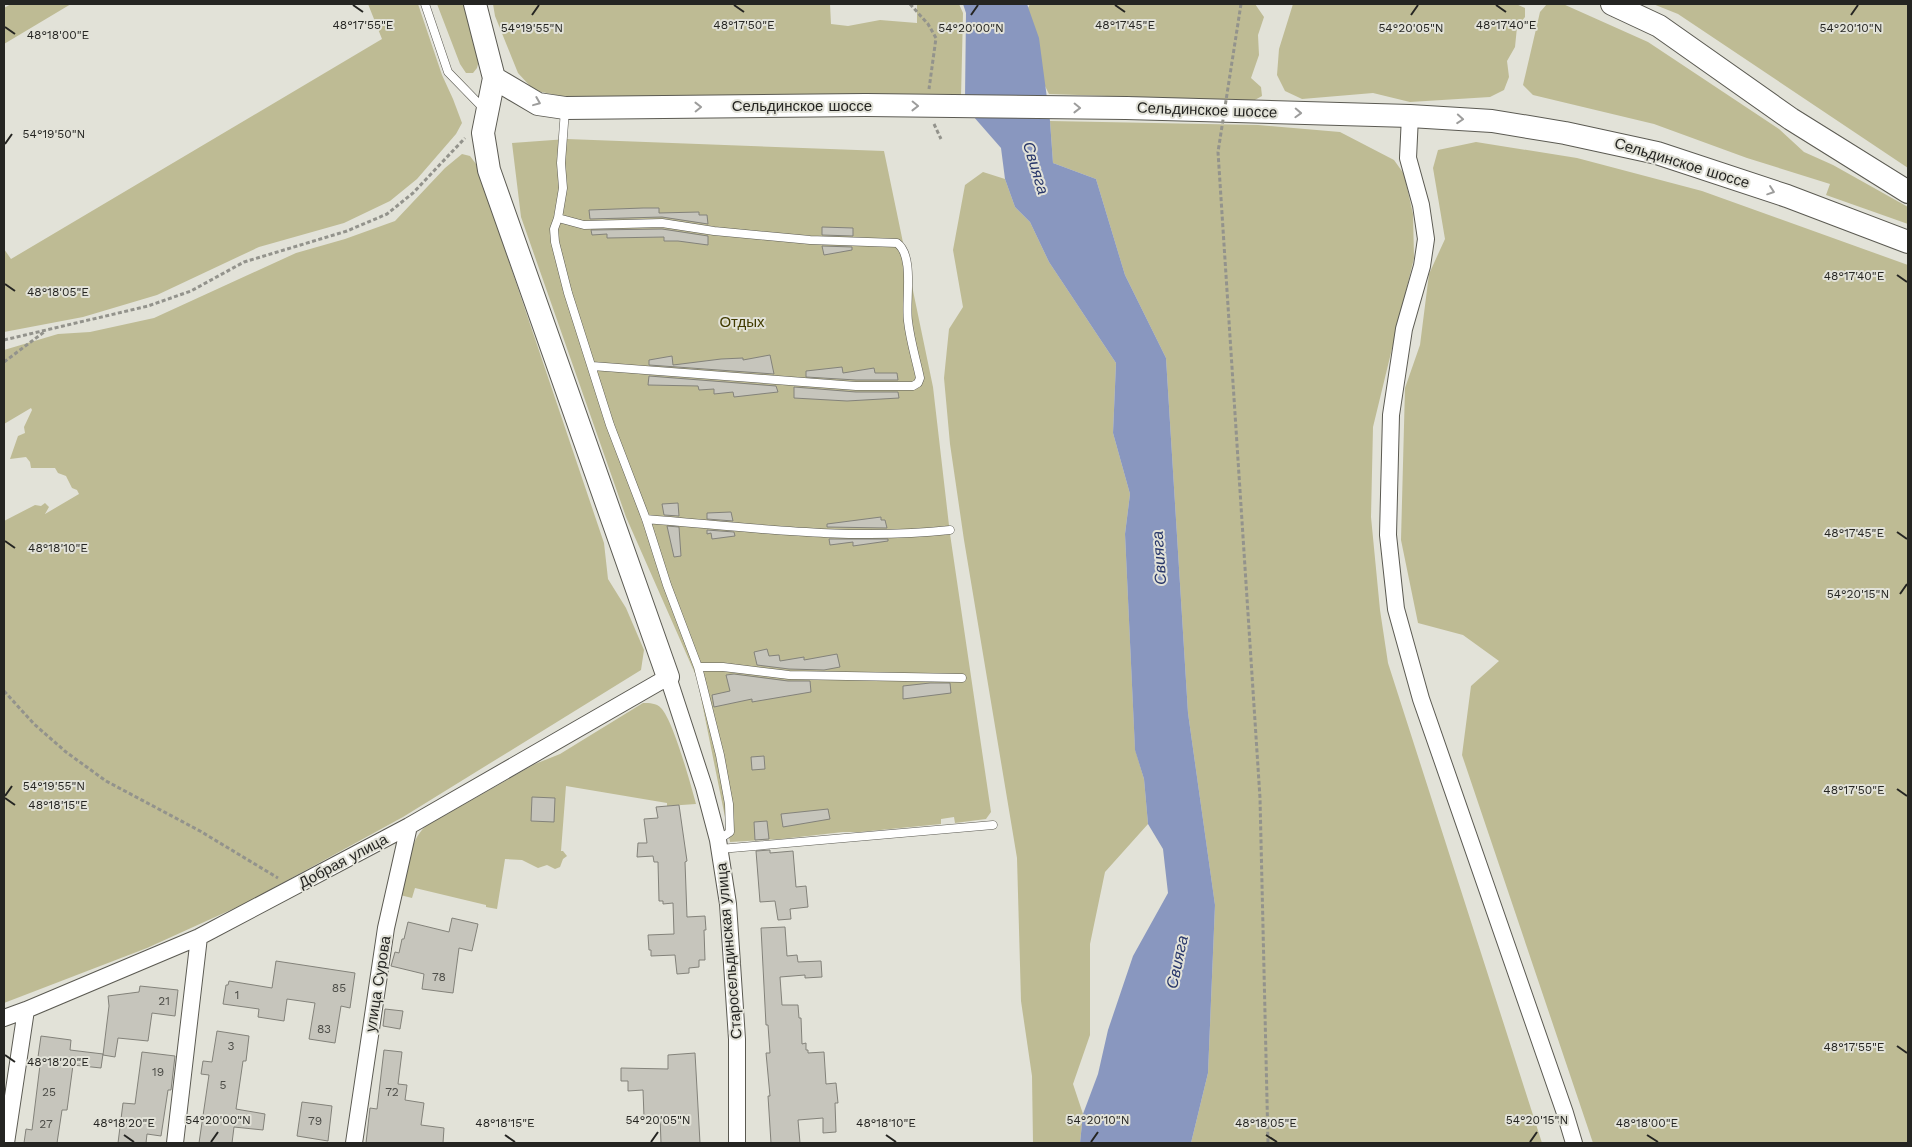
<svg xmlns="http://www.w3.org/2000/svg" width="1912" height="1147" font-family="'Work Sans',sans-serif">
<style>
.green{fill:#bebb94}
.water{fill:#8997bf}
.building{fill:#c6c5bc;stroke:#83827a}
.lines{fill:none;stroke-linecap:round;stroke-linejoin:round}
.lane-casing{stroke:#5b5a52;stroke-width:9}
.street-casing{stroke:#5b5a52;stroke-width:18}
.secondary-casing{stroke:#5b5a52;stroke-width:24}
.path{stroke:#93938c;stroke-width:3;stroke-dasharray:4 2.5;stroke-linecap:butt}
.lane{stroke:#fff;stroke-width:8}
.street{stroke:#fff;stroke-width:16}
.secondary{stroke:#fff;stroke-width:22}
.secondary-bridge-casing{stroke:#5b5a52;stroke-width:24;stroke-linecap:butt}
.path-bridge{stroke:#93938c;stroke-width:3;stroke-dasharray:4 2.5;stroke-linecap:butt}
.secondary-bridge{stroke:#fff;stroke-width:22}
.oneway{stroke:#9d9d9c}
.ticks{fill:none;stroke:#252522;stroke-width:2}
.labels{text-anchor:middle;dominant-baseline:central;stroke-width:4;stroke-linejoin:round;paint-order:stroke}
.number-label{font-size:12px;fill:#4d4d48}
.street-label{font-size:15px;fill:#252522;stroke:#e2e2d8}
.park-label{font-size:15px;fill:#413b01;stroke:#e2e2d8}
.water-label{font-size:16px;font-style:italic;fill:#273669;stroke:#e2e2d8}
.ticks-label{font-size:12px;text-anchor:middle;fill:#252522;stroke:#e2e2d8;stroke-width:4;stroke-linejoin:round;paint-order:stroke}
</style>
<rect width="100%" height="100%" fill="#e2e2d8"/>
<path class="green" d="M11,4H71L4,44V8Z
M368,4H418L442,75L453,99L462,123L456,134L417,179L390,201L344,223L259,247L157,295L83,317L4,332V249L11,259L382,39Z
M437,4H464L479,60L477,68L473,73H466L460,64Z
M493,4H830L831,24L848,26L880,20L917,23V4H959L963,13L961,97L561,96L537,91L529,85L518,73L495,16Z
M1030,4H1255L1264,17L1258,35L1259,55L1251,78L1261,87L1262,96L1253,101L1049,94L1044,84L1028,8Z
M1293,4H1516L1525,8V17L1517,27L1515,47L1507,61L1509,77L1504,90L1490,97L1410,102L1373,93L1302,99L1285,91L1277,75L1279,49Z
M1547,4H1563L1648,42L1779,129L1804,152L1833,165L1908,207V224L1826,195L1830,184L1747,158L1654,124L1533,95L1523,85L1540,12Z
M1653,4H1908V168L1678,14Z
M1050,121L1258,125L1340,132L1394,160L1404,174L1413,214L1414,258L1373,427L1371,517L1380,610L1388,663L1542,1143H1191L1208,1073L1215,905L1188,713L1166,358L1125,275L1096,179L1053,163Z
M567,139L884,151L933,387L950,534L991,812L986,819L955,823L954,817L941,819V824L860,832H843L781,839L730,842L697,678L626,517L521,217L512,143Z
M1476,142L1577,158L1702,191L1908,265V1143H1593L1462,755L1471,686L1499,661L1463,635L1418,623L1401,540L1405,388L1420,345L1429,274L1445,239L1433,168L1438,150Z
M462,154L470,156L476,164L604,543L608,579L626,608L644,650L641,670L403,817L246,903L147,948L4,1003V521L35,505L41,506L45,503L49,507L45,514L79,494L77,490L72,488L66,476L58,473L55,468H31L30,462L26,457L10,459L18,436L25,433L24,427L32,410L31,408L4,424V350L58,334L90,332L154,318L296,253L345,239L395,221L445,168Z
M983,172L1005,179L1015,207L1030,222L1049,262L1116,363L1113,433L1130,494L1125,534L1135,749L1144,779L1148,824L1105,872L1090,944V1035L1073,1084L1083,1114L1080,1143H1033L1032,1076L1021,1001L1017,858L964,540L950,444L944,378L949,329L963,307L953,250L965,185Z
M643,703C650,703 656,703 661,708C673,720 691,785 696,804L667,806V803L566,786L561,851H563L567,856L563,859L560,867L555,869L547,865L538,868L522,860L505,859L497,909L486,907V905L415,888L412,898L400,895C405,875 409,840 426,826L535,764L560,754Z"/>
<path class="water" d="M963,4H1027L1039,38L1050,121L1053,163L1096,179L1125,275L1166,358L1188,713L1215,905L1208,1073L1191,1143H1080L1083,1114L1098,1074L1108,1030L1133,956L1168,893L1163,849L1148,824L1144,779L1135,750L1125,534L1130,494L1113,433L1116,363L1049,262L1030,222L1015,207L1005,179L1001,148L973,116L965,98L966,13Z"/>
<path class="building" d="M643,208H659V213L699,212V215H707L708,224L662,217L590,219L589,210Z
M822,227L853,228V236L822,235Z
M662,229L708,236V245L678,241H664V237L607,238V234L592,235L591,230Z
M822,246L852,247V250L824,255Z
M770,355L774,374L649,365V360L672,356L673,365L721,359L743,358V360Z
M842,367L843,373L874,368L875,373H897L898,380H856L806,377V371Z
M649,376L776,386L778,392L734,397L733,392L714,394V389L699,390L698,386L648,385Z
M794,387L856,392H898L899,398L847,401L794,398Z
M678,503L679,516L664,515L662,504Z
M731,512L733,521L707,519V513Z
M881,517V520H885L887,528L827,527V524Z
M667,526L679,527L681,556L674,557Z
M707,530L734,532L735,536L712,539L711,533L707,534Z
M829,539H888V541L853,546V542L830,545Z
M767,649L769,656L779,655L780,661L804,657V660L837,654L840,667L824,670L789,669L757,665L754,652Z
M734,674L788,681H810L811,692L752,702V699L714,707L712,695L730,691L726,675Z
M930,683H950L951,693L903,699V686Z
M764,756L765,769L752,770L751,757Z
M532,797L555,798L554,822L531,821Z
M679,805L687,861L685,862L687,917L705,916L706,930H704L705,960H699V967L689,968V973L677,974L675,955L651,956V950H649L648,935L674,934L673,903L663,904V901H659L658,862H654L653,856L637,857L638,843H647L644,819L658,818L656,807Z
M828,809L830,819L783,827L781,814Z
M767,821L769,839L755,840L754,822Z
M770,850V853L793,851L796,887L806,886L808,907L790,909L791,919L778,920L775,901L760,902L756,851Z
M452,918L478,924L472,951L459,948L453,993L422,989L424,974L391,966L395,952L399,953L402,939H404L408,922L449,932Z
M785,927L787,956L797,955L798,962L821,961L822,977L805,978V975L780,977L782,1005H798L799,1018H801L802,1044L806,1043V1050H808V1053L824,1052L826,1084L836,1083L838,1103H835L836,1132L823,1133V1118L798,1120L800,1143H771L768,1096H770L766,1053H770L768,1025H766L761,928Z
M276,961L355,973L350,1008L341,1006L335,1043L309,1039L315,1003L287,999L284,1021L258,1017L259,1009L223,1004L226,985H228L229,981L272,988Z
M140,986L178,990L175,1016L152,1013L148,1041L118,1038L115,1057L103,1055L109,1006L108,996L139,992Z
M385,1009L403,1011L400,1029L383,1026Z
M217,1031L249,1036L246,1061H243L236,1109L265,1114L263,1130L234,1127L232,1143H199L209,1075L201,1074L203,1061L212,1062Z
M41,1036L71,1040L70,1050L103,1054L101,1068L73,1065L67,1110H62L57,1143H24L26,1129L32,1130L41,1057H38Z
M384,1050L402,1052L398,1084L407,1085L405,1100L424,1103L421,1125L444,1128L443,1143H366L370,1108L377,1109Z
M142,1052L175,1056L171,1090H168L161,1136L147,1134L146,1143H118L123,1103L135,1104Z
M695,1053L700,1143H661L660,1116L644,1117L643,1090L628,1091V1081H621V1068L668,1069V1055Z
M302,1102L332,1106L328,1141L297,1136Z"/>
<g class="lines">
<defs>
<path id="lane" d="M425,4L448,72L484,109
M565,110L561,163L563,188L558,218L584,225L662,223L714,231L810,240L897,243C915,256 905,301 908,321C910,340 916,359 920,378L918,383L913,386H856L592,366
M558,218L554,229L555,242L568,293L610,425L646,519L667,585L698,667L720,755L729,804L730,832L718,840
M646,519C747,527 849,541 950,530
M698,667H723L789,675L962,678
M720,849L993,825"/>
<path id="street" d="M1410,116L1408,158L1421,205L1426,239L1422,266L1404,329L1391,415L1388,535L1396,609L1421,699L1565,1113L1574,1143
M4,1018L26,1010L199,937L409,826L668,677L704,787L718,840L728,904L737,1039V1143
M6,1143L26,1010
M175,1143L199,937
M354,1143L386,928L409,826"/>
<path id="secondary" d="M475,4L494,78L483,133L489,170L668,677
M1612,4L1659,26L1791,119L1908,192
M494,78L538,104L565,108L866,105
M1126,108L1410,116L1492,121L1565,133L1657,153L1787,196L1908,242"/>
</defs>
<use href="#lane" class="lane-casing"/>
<use href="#street" class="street-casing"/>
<use href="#secondary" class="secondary-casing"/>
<path class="path" d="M910,4L928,24L936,38L929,89
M934,124L941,139
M4,340L148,306L191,291L244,262L347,231L387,214L413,193L465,138
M4,362L44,332
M4,691L34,724L66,752L106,781L200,831L278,878"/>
<use href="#lane" class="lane"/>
<use href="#street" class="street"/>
<use href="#secondary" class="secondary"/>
<defs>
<path id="secondary-bridge" d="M866,105L1126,108"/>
</defs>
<use href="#secondary-bridge" class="secondary-bridge-casing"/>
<path class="path-bridge" d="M1241,4L1218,152L1260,798L1268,1143"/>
<use href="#secondary-bridge" class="secondary-bridge"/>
</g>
<defs><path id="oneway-chevron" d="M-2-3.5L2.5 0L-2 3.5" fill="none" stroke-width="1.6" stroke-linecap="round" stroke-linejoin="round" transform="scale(1.25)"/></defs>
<g class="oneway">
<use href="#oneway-chevron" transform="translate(537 102) rotate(22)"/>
<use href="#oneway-chevron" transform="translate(915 106) rotate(1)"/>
<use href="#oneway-chevron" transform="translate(698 107) rotate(-1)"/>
<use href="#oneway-chevron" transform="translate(1077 108) rotate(1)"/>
<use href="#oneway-chevron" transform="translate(1298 113) rotate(2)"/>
<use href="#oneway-chevron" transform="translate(1460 119) rotate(4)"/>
<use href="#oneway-chevron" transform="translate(1771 191) rotate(19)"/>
</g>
<path class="ticks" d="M353,5L363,12M734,5L744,12M1115,5L1125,12M1496,5L1506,12M532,15L539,5M971,15L978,5M1411,15L1418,5M1851,15L1858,5M5,27L15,34M5,144L12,134M1897,275L1907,282M5,284L15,291M1897,532L1907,539M5,541L15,548M1900,594L1907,584M1897,789L1907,796M5,796L12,786M5,798L15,805M1897,1046L1907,1053M5,1055L15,1062M124,1135L134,1142M505,1135L515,1142M886,1135L896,1142M1266,1135L1277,1142M1647,1135L1658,1142M211,1142L218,1132M651,1142L658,1132M1091,1142L1098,1132M1530,1142L1537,1132"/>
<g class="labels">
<g class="number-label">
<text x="439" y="977">78</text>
<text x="339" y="988">85</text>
<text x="237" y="995">1</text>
<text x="164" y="1001">21</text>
<text x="324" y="1029">83</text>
<text x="231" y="1046">3</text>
<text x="158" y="1072">19</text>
<text x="223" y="1085">5</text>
<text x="49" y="1092">25</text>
<text x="392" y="1092">72</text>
<text x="315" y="1121">79</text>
<text x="46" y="1124">27</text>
</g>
<g class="street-label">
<text x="802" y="106">Сельдинское шоссе</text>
<text transform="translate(1207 110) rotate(2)">Сельдинское шоссе</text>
<text transform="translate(1682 163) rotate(17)">Сельдинское шоссе</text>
<text transform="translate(343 861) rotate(-28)">Добрая улица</text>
<text transform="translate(729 951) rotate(-95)">Старосельдинская улица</text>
<text transform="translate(378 984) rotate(-81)">улица Сурова</text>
</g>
<g class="park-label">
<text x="742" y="322">Отдых</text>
</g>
<g class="water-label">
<text transform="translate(1036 168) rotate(73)">Свияга</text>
<text transform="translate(1159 558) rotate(-94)">Свияга</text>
<text transform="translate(1177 962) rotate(-78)">Свияга</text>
</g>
</g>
<g class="ticks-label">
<text x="363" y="29">48°17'55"E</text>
<text x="744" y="29">48°17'50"E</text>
<text x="1125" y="29">48°17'45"E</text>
<text x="1506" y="29">48°17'40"E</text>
<text x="1411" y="32">54°20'05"N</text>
<text x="1851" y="32">54°20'10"N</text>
<text x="532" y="32">54°19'55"N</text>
<text x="971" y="32">54°20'00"N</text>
<text x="58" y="39">48°18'00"E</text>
<text x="54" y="138">54°19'50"N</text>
<text x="1854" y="280">48°17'40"E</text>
<text x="58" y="296">48°18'05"E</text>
<text x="1854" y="537">48°17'45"E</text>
<text x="58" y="552">48°18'10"E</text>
<text x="1858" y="598">54°20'15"N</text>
<text x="54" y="790">54°19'55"N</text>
<text x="1854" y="794">48°17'50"E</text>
<text x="58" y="809">48°18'15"E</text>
<text x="1854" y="1051">48°17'55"E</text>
<text x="58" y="1066">48°18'20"E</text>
<text x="218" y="1124">54°20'00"N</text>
<text x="658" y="1124">54°20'05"N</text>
<text x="1098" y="1124">54°20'10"N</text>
<text x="1537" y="1124">54°20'15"N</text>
<text x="124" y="1127">48°18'20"E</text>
<text x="505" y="1127">48°18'15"E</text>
<text x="886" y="1127">48°18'10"E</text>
<text x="1266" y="1127">48°18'05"E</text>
<text x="1647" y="1127">48°18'00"E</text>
</g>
<rect width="1912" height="1147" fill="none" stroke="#252522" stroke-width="10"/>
</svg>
